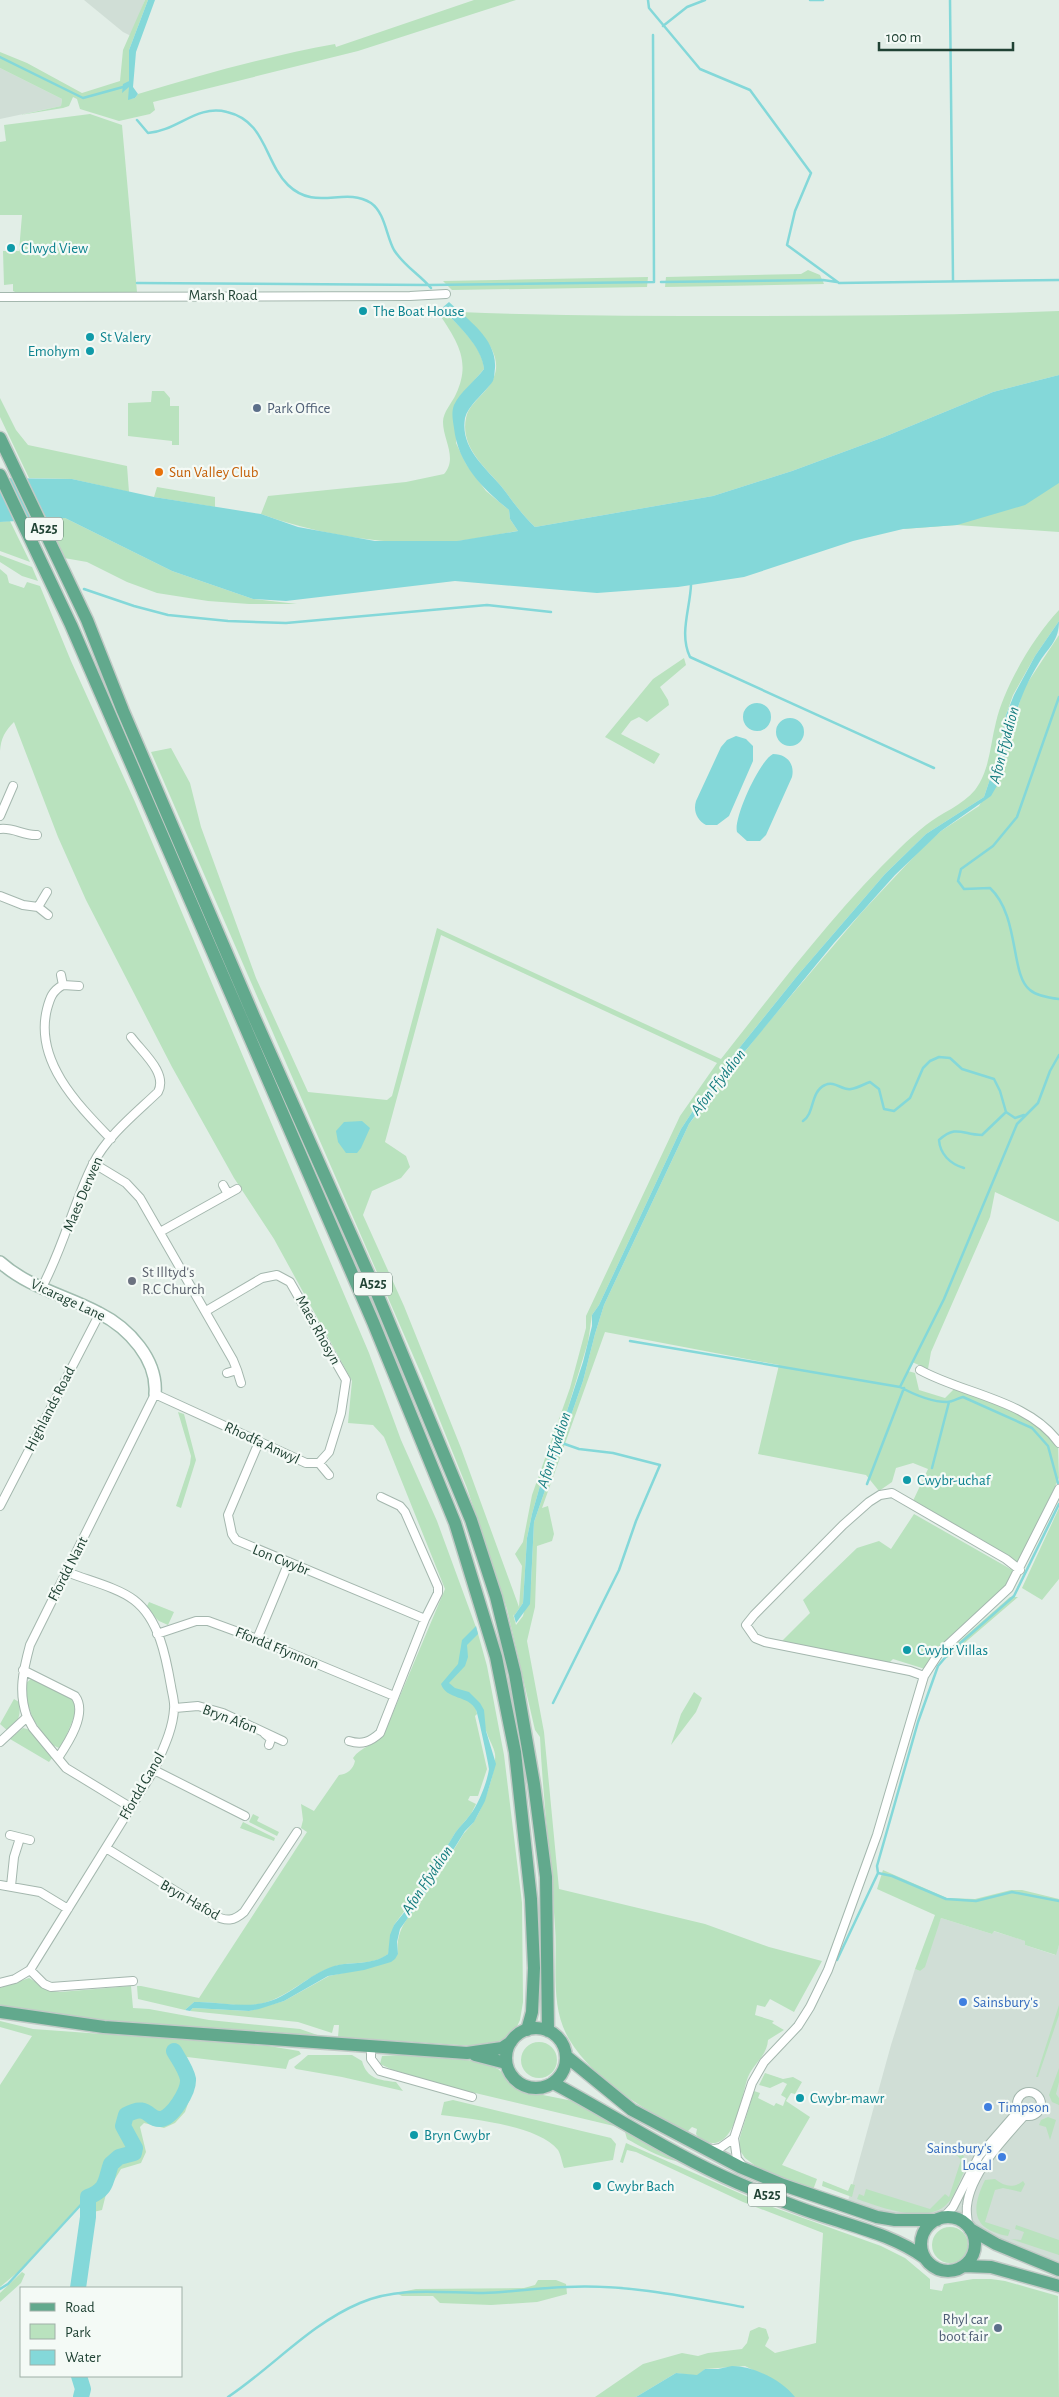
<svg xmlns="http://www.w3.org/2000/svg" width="1059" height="2397" font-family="'Alegreya Sans',sans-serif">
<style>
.built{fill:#d0ded6}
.green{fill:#b9e2be;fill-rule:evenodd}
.water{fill:#84d8d9}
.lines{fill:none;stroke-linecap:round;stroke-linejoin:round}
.stream{stroke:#84d8d9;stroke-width:2.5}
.river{stroke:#84d8d9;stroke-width:16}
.street-casing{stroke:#a4b7ae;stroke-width:10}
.secondary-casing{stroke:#9fbbae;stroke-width:14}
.primary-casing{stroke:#c1cac6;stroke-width:15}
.street{stroke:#fff;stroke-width:8}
.secondary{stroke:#fff;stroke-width:11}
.primary{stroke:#62a98d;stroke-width:12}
.culture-dot{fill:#0f9aa8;stroke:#f4faf6;stroke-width:2}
.service-dot{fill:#5c6f8a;stroke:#f4faf6;stroke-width:2}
.food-dot{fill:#e8710a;stroke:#f4faf6;stroke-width:2}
.worship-dot{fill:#6b7280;stroke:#f4faf6;stroke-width:2}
.shop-dot{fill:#3f7fe0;stroke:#f4faf6;stroke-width:2}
.labels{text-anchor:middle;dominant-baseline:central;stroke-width:4.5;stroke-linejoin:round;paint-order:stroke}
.shield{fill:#f4faf6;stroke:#60796e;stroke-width:1}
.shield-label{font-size:14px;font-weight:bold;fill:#204234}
.culture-label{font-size:15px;fill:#0d838f;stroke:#f4faf6;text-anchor:start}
.street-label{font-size:15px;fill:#204234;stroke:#f4faf6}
.service-label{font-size:15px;fill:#4e5e75;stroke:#f4faf6;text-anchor:start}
.food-label{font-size:15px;fill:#c56008;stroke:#f4faf6;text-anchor:start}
.worship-label{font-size:15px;fill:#5b616d;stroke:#f4faf6;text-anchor:start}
.shop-label{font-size:15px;fill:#366cbe;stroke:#f4faf6;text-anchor:start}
.water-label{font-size:16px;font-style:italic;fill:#137c7f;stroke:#f4faf6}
</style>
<rect width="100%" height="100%" fill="#e2eee7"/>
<path class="built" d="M84,0H145L131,36L123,32Z
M0,68L62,99L61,106L0,119Z
M941,1918L992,1934L993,1931L1026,1941L1025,1945L1055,1955L1059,1945V2270L970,2229L961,2220L952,2217L934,2221L846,2208L891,2045L915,1969L920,1971Z"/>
<path class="green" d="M145,0H148L129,50V81L122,92L129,86V99L135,98L138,94C203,74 269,56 335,44L336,47L474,0H516L358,51L153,102L155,110L150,114L119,121L80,109L77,99L73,97L69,106L63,108L20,115L61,106L62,99L0,68V52L27,63L82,93L120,81L123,50Z
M90,114L122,125L137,292L135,294L22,295L13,291V284L4,285L3,251H19L22,215H0V142L6,141L4,125Z
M808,270L820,275L824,284L665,287L666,277L801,274Z
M648,277L647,287L452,290L443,281Z
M442,308C457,325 483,346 484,369L459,398L456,443L466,464L486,491L509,510L510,519L518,531C498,534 478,539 458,541C393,547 322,536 261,514L268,496L406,482L444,474C458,458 443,440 443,422C443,412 452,403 456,394C472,360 456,340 438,312Z
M1059,311V375L993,392L884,437L792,471L713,496L535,527C522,515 512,500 501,486C485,467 460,447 466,418C468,407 478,399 485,391C513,360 482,334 460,312C553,316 647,316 740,316C847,316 953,315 1059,311Z
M152,391H164L170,398V406H179V445H172V441L128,436V403L151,402Z
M0,398L16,430L28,445L127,466L129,492L72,479L29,478L0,417Z
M1059,469V532L957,525L903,529Z
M157,487L215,497V507L154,497Z
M65,518L172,571L253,599L297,604H249L208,601L157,593L127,582L87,562L64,558L48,519Z
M10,521L30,562L0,551V522Z
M0,555L32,567L38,581L22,576L0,562Z
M0,569L7,575L9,583L24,588L27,582L40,586L71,661L135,802L369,1353L401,1440L437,1521L477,1630L487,1666L504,1755L522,1903L523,2002L520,2020L514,2033L496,2043L475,2046L338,2037L339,2025H334L332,2033L298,2022L190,2011L193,2008L249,2011L284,2001L329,1976L376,1966L398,1954C395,1928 410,1916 424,1896C437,1878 449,1857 461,1838C464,1832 469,1828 473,1823C482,1811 497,1770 495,1754C494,1747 489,1740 487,1733C482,1721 486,1721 476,1709L477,1714L475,1716L487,1769L478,1796H470L468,1800L476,1804L471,1814L455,1833L431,1875L394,1925L388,1954C371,1967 351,1960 333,1967C308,1975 289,1996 264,2003C242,2009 217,2001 194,2002L185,2010L138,1999L137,1986H141L199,1998L307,1832L301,1828L303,1820L301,1804L314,1811L339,1775C347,1774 353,1770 355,1761L353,1758C361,1746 375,1746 384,1734L445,1589L384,1437L373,1425L348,1423L352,1381L274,1239L234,1178L172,1067L86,900L58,837L14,722C5,731 1,738 0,751Z
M1059,610V621L1035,656L1013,695L1006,715L999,752L984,797L926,834L885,874L798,975L732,1057L700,1100L681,1129L599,1305L592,1315L588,1342L567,1411L547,1461L532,1514L527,1538L523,1603L514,1616L513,1614L516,1625L523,1616L531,1584L534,1522L583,1381L595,1334L604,1305L689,1124L761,1031L862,912L922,848L941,831L979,806L1003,764L1009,737L1024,688L1059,635V1222L995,1192L990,1217L931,1352L928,1369L912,1362L908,1371L915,1373L919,1390L945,1398L955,1388L1017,1413L1038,1424L1058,1445L1059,1478L1018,1563L976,1536L912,1503L928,1469L913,1463L896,1468L892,1482L879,1491L866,1475L758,1454L779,1365L605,1332L542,1508L548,1506L554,1534L552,1541L537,1546L535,1607L527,1641L544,1732L559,1889L705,1924L769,1947L822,1961L794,2012L770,1999L765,2007L757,2005L755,2015L774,2021L772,2023L784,2030L768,2040C767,2056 754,2063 748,2077C742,2093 736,2145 712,2143C705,2142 699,2139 696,2134L697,2129L692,2127L687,2132C644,2109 595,2082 569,2039C549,2006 558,1962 555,1926C551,1863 543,1800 540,1737L535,1730L507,1609L467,1488L422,1376L151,752L171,748L190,783L201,827L256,978L308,1092L387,1100L392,1096L437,928L721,1059C778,987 834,912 900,848C908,840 917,832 926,825C941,813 963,805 975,790C990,770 990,745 996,722C1004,687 1034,636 1059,610ZM441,935L717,1063L680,1116L586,1316V1328L570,1388L532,1495L523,1542L515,1554L522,1566L519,1607L461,1448L404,1306L363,1215L372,1191L401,1178L410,1167L406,1156L385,1142Z
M684,658L686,665L660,687L668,700L669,705L647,722L639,717L631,721L621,734L660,754L654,764L605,737L653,679Z
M178,1412L184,1414L196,1460L181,1508L176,1506L190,1464L191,1456Z
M1059,1508V1579L1042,1600L1022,1588Z
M914,1514L1014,1571L1006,1585L925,1669L893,1659L889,1663L876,1662L781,1642L810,1613L803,1600L857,1548L879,1541L891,1549Z
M1010,1597H1018L947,1658L945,1654Z
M149,1602L174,1612L168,1625L159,1621L146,1608Z
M32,1678L74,1700L76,1712L63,1744L59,1748L50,1744L33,1719L26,1699L25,1684Z
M694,1692L702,1698L696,1712L671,1745L681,1714Z
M14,1699L19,1702C21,1717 19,1720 8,1731L0,1724Z
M23,1728L31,1730L52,1758L49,1762L10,1739Z
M253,1814L259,1817L257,1821L279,1832L277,1836L249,1822Z
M243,1822L275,1838L274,1841L240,1828Z
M883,1870L947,1898L975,1899L1011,1890H1022L1059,1899V1945L1056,1955L1025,1945V1941L994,1931L992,1934L941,1918L925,1967L920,1971L915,1969L935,1915L877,1889Z
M29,1978L51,1991L60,1992L131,1986L133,2008L149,2009L209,2020L300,2029L329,2039C220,2031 107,2030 0,2005V1988Z
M1059,2005V2015L1038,2077H1036Z
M0,2021L33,2029L269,2046L299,2051L301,2054L289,2060L286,2069L187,2057L195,2084L185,2112L175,2123L164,2128L144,2123L140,2127L146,2152L141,2163L121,2169L106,2194L102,2210L89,2213L90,2200L106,2188L114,2165L134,2154C139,2140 124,2131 127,2117C140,2108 145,2116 157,2121C175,2120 189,2098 189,2080C190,2071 183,2063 182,2053L172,2051C187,2085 194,2090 160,2118C144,2113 142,2102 124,2114L121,2125L133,2148V2152L117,2156L111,2162L103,2186L87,2197L18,2272L0,2287V2085L32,2036L0,2027Z
M521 2060a18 18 0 1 1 36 0a18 18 0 1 1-36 0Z
M308,2055H352L362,2061C367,2079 379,2080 396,2082L403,2091L342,2077L296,2069L294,2067Z
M399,2055L478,2061L498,2069L523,2091L578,2102L679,2161C668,2162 638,2145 627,2139L625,2132L614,2126L450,2087L393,2070L380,2064L382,2056Z
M1059,2068V2082L1056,2094L1059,2098V2105L1052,2102L1049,2095Z
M765,2073L783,2079L793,2077L802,2082L795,2094L791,2093L786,2101L810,2117L782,2165L817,2179L813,2190L757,2167L745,2158L739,2149L740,2137L754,2091L760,2093L758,2098L774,2106L776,2103L783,2106L786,2098L781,2095L787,2084L783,2082L770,2088L759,2085Z
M453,2100L611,2138L616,2144L613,2160L564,2168C562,2163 561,2155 558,2150C538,2125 471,2119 441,2115L444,2102Z
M1048,2117L1056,2120L1050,2140L1046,2127L1039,2125L1041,2120Z
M626,2143L764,2204L881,2246L905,2258L930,2279V2289L942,2291L944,2284L973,2279H991L1005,2281L1058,2296L1059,2397H786L778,2383L745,2366L705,2369L697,2376L676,2373L636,2397H595L643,2364L682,2353L698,2356L708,2353L742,2349L747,2343L750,2331L759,2327L766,2329L769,2338L765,2346L775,2353L816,2343L823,2233L743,2202L636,2152L627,2150L623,2163L620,2162Z
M960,2152C968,2158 967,2168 962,2176C958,2185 954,2197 947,2204C927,2225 880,2207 857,2199L859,2194L864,2196L866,2189L930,2209L945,2194L949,2197L961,2160L956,2154Z
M995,2179C1004,2186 1013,2189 1023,2181L1025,2184L1021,2192L1003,2188L995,2190L985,2222L1010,2230L1008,2236C971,2229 971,2209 985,2180Z
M823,2181L848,2191L851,2184L855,2185L852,2197L822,2186Z
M1016,2225L1059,2240V2255L1011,2239L1021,2240L1024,2232L1015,2229Z
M932 2245a18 18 0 1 1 36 0a18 18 0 1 1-36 0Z
M22,2272L25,2274L21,2283L0,2302V2293Z
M538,2280H556L566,2284L567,2294L537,2302L491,2305L440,2303L433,2296H402L396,2293L416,2289L524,2288L535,2285Z"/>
<path class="water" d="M148,0H155L136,52L133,87L138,94L135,98L128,100L129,87L122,93L123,84L129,81V50Z
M449,302C468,320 497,339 495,368C494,375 495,380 490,385C482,395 468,406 465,418C460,448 485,467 501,486C512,500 522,515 535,527L713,496L792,471L884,437L993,392L1059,375V483L1025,505L957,525L903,529L853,541L744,577L678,587L597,593L455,581L286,601L253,599L172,571L65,518L0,522V478L72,479L154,497L261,514L298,527L375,541H457L518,531L510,519L509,510C482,488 458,464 454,428C453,421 451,413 454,405C460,392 475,381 484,369C482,346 457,325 442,308Z
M1059,621C1059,640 1050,646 1040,661C1013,704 1011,737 998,784L991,796L941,831L895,875L834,943L714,1089L689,1124L604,1305L595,1334L583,1381L534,1522L530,1604L516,1623L514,1616L523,1603L527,1538L532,1514L547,1461L567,1411L583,1362L592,1326V1315L599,1305L681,1129L700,1100L732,1057L798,975L885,874L926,834L984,797L999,752L1006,715L1014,695L1035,656Z
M743 717a14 14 0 1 1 28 0a14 14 0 1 1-28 0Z
M776 732a14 14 0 1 1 28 0a14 14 0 1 1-28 0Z
M736,736L746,739L753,746V761L729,816L717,825H706C697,820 693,811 696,801L721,747L727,740Z
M773,754C787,754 795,764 792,777L766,835L760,841H747L737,832C733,818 760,760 773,754Z
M362,1121L370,1128L361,1148L357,1153H346L338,1142L336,1131L344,1122Z
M476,1626L478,1634L467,1645L468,1657L465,1666L449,1683L455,1688L469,1692L480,1703L484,1710L486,1731L496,1764L485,1801L474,1822L465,1831L430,1887L400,1929L397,1942L398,1954L395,1959L391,1962L364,1970L328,1976L284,2001L259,2009L249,2011L193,2008L190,2011L185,2010L194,2002C217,2001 240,2008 263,2003C289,1998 308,1974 334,1966C352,1961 371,1966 388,1954L390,1935L394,1925C418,1897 436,1865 455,1833C460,1826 465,1822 470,1815C478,1805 487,1783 489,1769C489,1766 478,1714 476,1710C469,1695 446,1700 441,1684L458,1664L462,1640Z
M732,2366C753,2366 782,2380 795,2397H636L676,2373L697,2375L705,2369H718Z"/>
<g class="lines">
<path class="stream" d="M648,0L649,8L700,69L750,90L811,173L795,211L787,245L839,283L1059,280
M810,0H823
M950,0L953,280
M663,26L687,7L705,0
M0,57L83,98L123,87
M137,120L148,133C177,131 197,104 227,112C266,121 264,161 288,185C316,212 344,186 371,203C385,213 386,235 394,250C404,266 419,274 431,288
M661,282L823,280L837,282
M137,283L429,285L654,282L653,35
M691,585C690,609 679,634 690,657L934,768
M84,589L134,606L168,615L228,621L286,623L487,605L551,612
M1059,697L1017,817L993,846L961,869L958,881L964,889L990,888C1020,916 1010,975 1030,990C1037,996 1050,998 1059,999
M803,1121C815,1113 810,1092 825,1085C835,1080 842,1091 851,1089C858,1088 864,1084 870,1082L879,1089L884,1109L894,1111L910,1098L923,1068L930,1061L939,1057L950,1058L962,1069L994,1079L1000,1091L1006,1112
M964,1168C950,1164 940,1154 939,1140C957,1124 962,1135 982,1135L1006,1112L1015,1118L1024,1115
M630,1341L900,1387C913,1394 932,1402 947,1402C953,1402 958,1398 963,1397L1032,1428L1048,1446L1058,1483
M900,1387L944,1299L1017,1124L1038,1103L1050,1071L1059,1055
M932,1468L949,1402
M867,1484L904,1388
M1059,1504L1014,1596L949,1653L938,1666L918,1722L877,1866L878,1873L892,1876L946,1899L976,1901L1012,1892L1059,1901
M553,1703L619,1570L636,1521L660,1465L613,1453L579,1449L559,1442
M837,1960L878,1873
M0,2289L8,2284L88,2197
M228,2397C273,2367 310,2324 360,2303C399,2286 442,2293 483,2293C511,2292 538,2288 566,2287C626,2284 684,2296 743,2307"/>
<path class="river" d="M78,2288L88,2217V2197C108,2189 105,2181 111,2164L119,2157L134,2153L135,2148L123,2126L126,2115C149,2102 148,2121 161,2119C172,2118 189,2091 188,2079C186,2069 179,2060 174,2051
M79,2376L83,2389L81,2397"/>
<defs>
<path id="street" d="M0,297L410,296L446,294
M0,816L13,786
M0,829C13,827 24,836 37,835
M0,896L23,905L38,907L48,915
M38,907L47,892
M61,975L63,985L79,986
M63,985C52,991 50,998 47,1009C34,1061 78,1105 111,1139
M93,1163L126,1183L140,1198L233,1360L237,1370L227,1373
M228,1194L237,1189
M160,1232L228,1194L223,1185
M41,1289C63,1249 73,1204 93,1164C107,1136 136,1113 158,1092C168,1073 142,1052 131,1037
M237,1370L241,1383
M920,1370C963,1394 1029,1400 1059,1443
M259,1442L228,1515L232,1534L236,1540L425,1619
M319,1463L329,1475
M0,1506L100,1313
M157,1634L196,1621H208L257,1639L394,1696
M257,1639L289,1562
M23,1670L75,1696C88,1713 68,1743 58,1758
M924,1676L910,1671L765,1642L755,1638L746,1625L754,1615L843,1525L869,1502L880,1495L892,1493L1006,1559L1020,1570
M175,1708L198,1706L223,1713L283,1741
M27,1717L33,1728L66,1768L130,1807
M265,1734L271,1739L269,1745
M349,1741C362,1745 370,1742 380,1733L425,1619L438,1593V1587L405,1512L400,1506L381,1497
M0,1742L27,1717C18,1692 23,1671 30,1645L155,1394L306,1463H319L329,1452L341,1413L346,1380L290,1282L277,1275L262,1278L206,1311
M154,1770L245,1816
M10,1835L30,1840
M106,1848L214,1915C226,1922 234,1921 244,1912L297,1832
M0,1885L40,1892L68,1909
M11,1886L14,1857L20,1838
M30,1970L154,1770C162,1751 173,1730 174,1709C175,1702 172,1693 171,1686C166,1657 159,1619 134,1600C117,1587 86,1580 67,1572
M0,1983L15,1979L30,1970L44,1984L51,1987L133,1981
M371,2047V2059L380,2071L472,2097
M1017 2104a12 12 0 1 1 24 0a12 12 0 1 1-24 0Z
M709,2150L720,2148L734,2138
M742,2165L737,2159L734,2138L752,2083L764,2062L798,2026L810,2007L828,1970L877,1835L924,1676L939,1653L1009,1588L1059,1489
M943,2218L953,2207L979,2156L1019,2110
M968,2226C968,2220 966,2212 967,2206C970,2174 1004,2138 1025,2115"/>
<path id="secondary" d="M0,1262C29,1288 65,1295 99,1313C129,1328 158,1360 155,1394"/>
<path id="primary" d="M0,438L87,620L123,711L254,1017L376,1291L471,1520L496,1597L515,1674L534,1784L546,1877L548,2031
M0,475L71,625L373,1322L455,1523L496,1657L515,1752L531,1899L534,1968L532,2012L527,2030
M0,2012L104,2027L467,2053L502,2048L511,2042
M506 2058a30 30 0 1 1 60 0a30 30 0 1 1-60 0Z
M475,2055L506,2063
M566,2056L632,2110L740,2167L783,2185L877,2217L895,2220H937
M553,2083C615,2116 673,2155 738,2183C766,2195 794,2207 823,2216C859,2228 894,2236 925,2258
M921 2244a27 27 0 1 1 54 0a27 27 0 1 1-54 0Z
M970,2229L996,2244L1059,2270
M964,2266L991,2267L1059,2286"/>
</defs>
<use href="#street" class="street-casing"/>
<use href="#secondary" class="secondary-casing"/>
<use href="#primary" class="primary-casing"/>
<use href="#street" class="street"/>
<use href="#secondary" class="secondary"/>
<use href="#primary" class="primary"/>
</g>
<g class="culture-dot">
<circle cx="11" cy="248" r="5"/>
<circle cx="363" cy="311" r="5"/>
<circle cx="90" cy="337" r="5"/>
<circle cx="90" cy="351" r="5"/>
<circle cx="907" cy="1480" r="5"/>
<circle cx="907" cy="1650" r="5"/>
<circle cx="800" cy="2098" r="5"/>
<circle cx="414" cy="2135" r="5"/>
<circle cx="597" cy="2186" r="5"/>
</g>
<g class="service-dot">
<circle cx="257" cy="408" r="5"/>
<circle cx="998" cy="2328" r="5"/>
</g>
<circle class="food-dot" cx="159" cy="472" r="5"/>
<circle class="worship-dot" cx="132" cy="1281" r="5"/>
<g class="shop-dot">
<circle cx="963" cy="2002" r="5"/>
<circle cx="988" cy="2107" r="5"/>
<circle cx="1002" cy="2157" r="5"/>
</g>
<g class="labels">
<g class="shield">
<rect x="25" y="517.5" width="38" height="23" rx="4"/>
<rect x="354" y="1272.5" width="38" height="23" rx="4"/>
<rect x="748" y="2183.5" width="38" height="23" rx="4"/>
</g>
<g class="shield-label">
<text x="44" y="529">A525</text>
<text x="373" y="1284">A525</text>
<text x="767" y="2195">A525</text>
</g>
<g class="culture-label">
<text x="21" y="248">Clwyd View</text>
<text x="373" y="311">The Boat House</text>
<text x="100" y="337">St Valery</text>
<text x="80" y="351" text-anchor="end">Emohym</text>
<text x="917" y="1480">Cwybr-uchaf</text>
<text x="917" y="1650">Cwybr Villas</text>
<text x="810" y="2098">Cwybr-mawr</text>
<text x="424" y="2135">Bryn Cwybr</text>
<text x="607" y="2186">Cwybr Bach</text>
</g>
<g class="street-label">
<text x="223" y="295">Marsh Road</text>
<text transform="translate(83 1194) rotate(-67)">Maes Derwen</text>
<text transform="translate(68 1300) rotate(25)">Vicarage Lane</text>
<text transform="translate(318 1330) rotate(61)">Maes Rhosyn</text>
<text transform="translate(50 1409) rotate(-63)">Highlands Road</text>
<text transform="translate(262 1443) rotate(25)">Rhodfa Anwyl</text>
<text transform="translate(281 1560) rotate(22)">Lon Cwybr</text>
<text transform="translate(68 1569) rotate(-63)">Ffordd Nant</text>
<text transform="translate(277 1648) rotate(22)">Ffordd Ffynnon</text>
<text transform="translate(230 1719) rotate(21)">Bryn Afon</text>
<text transform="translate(142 1786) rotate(-60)">Ffordd Ganol</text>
<text transform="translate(190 1900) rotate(30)">Bryn Hafod</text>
</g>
<g class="service-label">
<text x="267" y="408">Park Office</text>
<text x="988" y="2319" text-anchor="end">Rhyl car<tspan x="988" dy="17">boot fair</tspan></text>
</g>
<g class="food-label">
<text x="169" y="472">Sun Valley Club</text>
</g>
<g class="worship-label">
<text x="142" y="1272">St Illtyd's<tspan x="142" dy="17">R.C Church</tspan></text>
</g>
<g class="shop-label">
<text x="973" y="2002">Sainsbury's</text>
<text x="998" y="2107">Timpson</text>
<text x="992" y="2148" text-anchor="end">Sainsbury's<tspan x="992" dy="17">Local</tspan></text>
</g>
<g class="water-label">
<text transform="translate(1004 745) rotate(-75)">Afon Ffyddion</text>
<text transform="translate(718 1082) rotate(-52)">Afon Ffyddion</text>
<text transform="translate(554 1450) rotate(-72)">Afon Ffyddion</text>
<text transform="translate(427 1880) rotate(-56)">Afon Ffyddion</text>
</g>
</g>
<rect x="20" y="2287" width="162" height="90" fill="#f4faf6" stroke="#9fb0a8"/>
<rect x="30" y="2303" width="25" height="8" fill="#62a98d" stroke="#9fb0a8"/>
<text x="65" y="2312" font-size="15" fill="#204234">Road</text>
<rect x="30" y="2324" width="25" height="15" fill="#b9e2be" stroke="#9fb0a8"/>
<text x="65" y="2337" font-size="15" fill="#204234">Park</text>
<rect x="30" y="2350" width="25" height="15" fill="#84d8d9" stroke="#9fb0a8"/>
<text x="65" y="2362" font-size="15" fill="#204234">Water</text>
<path d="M879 42v8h134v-8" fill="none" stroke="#204234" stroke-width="2.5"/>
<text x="886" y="42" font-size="15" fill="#204234" stroke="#f4faf6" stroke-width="4" paint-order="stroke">100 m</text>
</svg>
